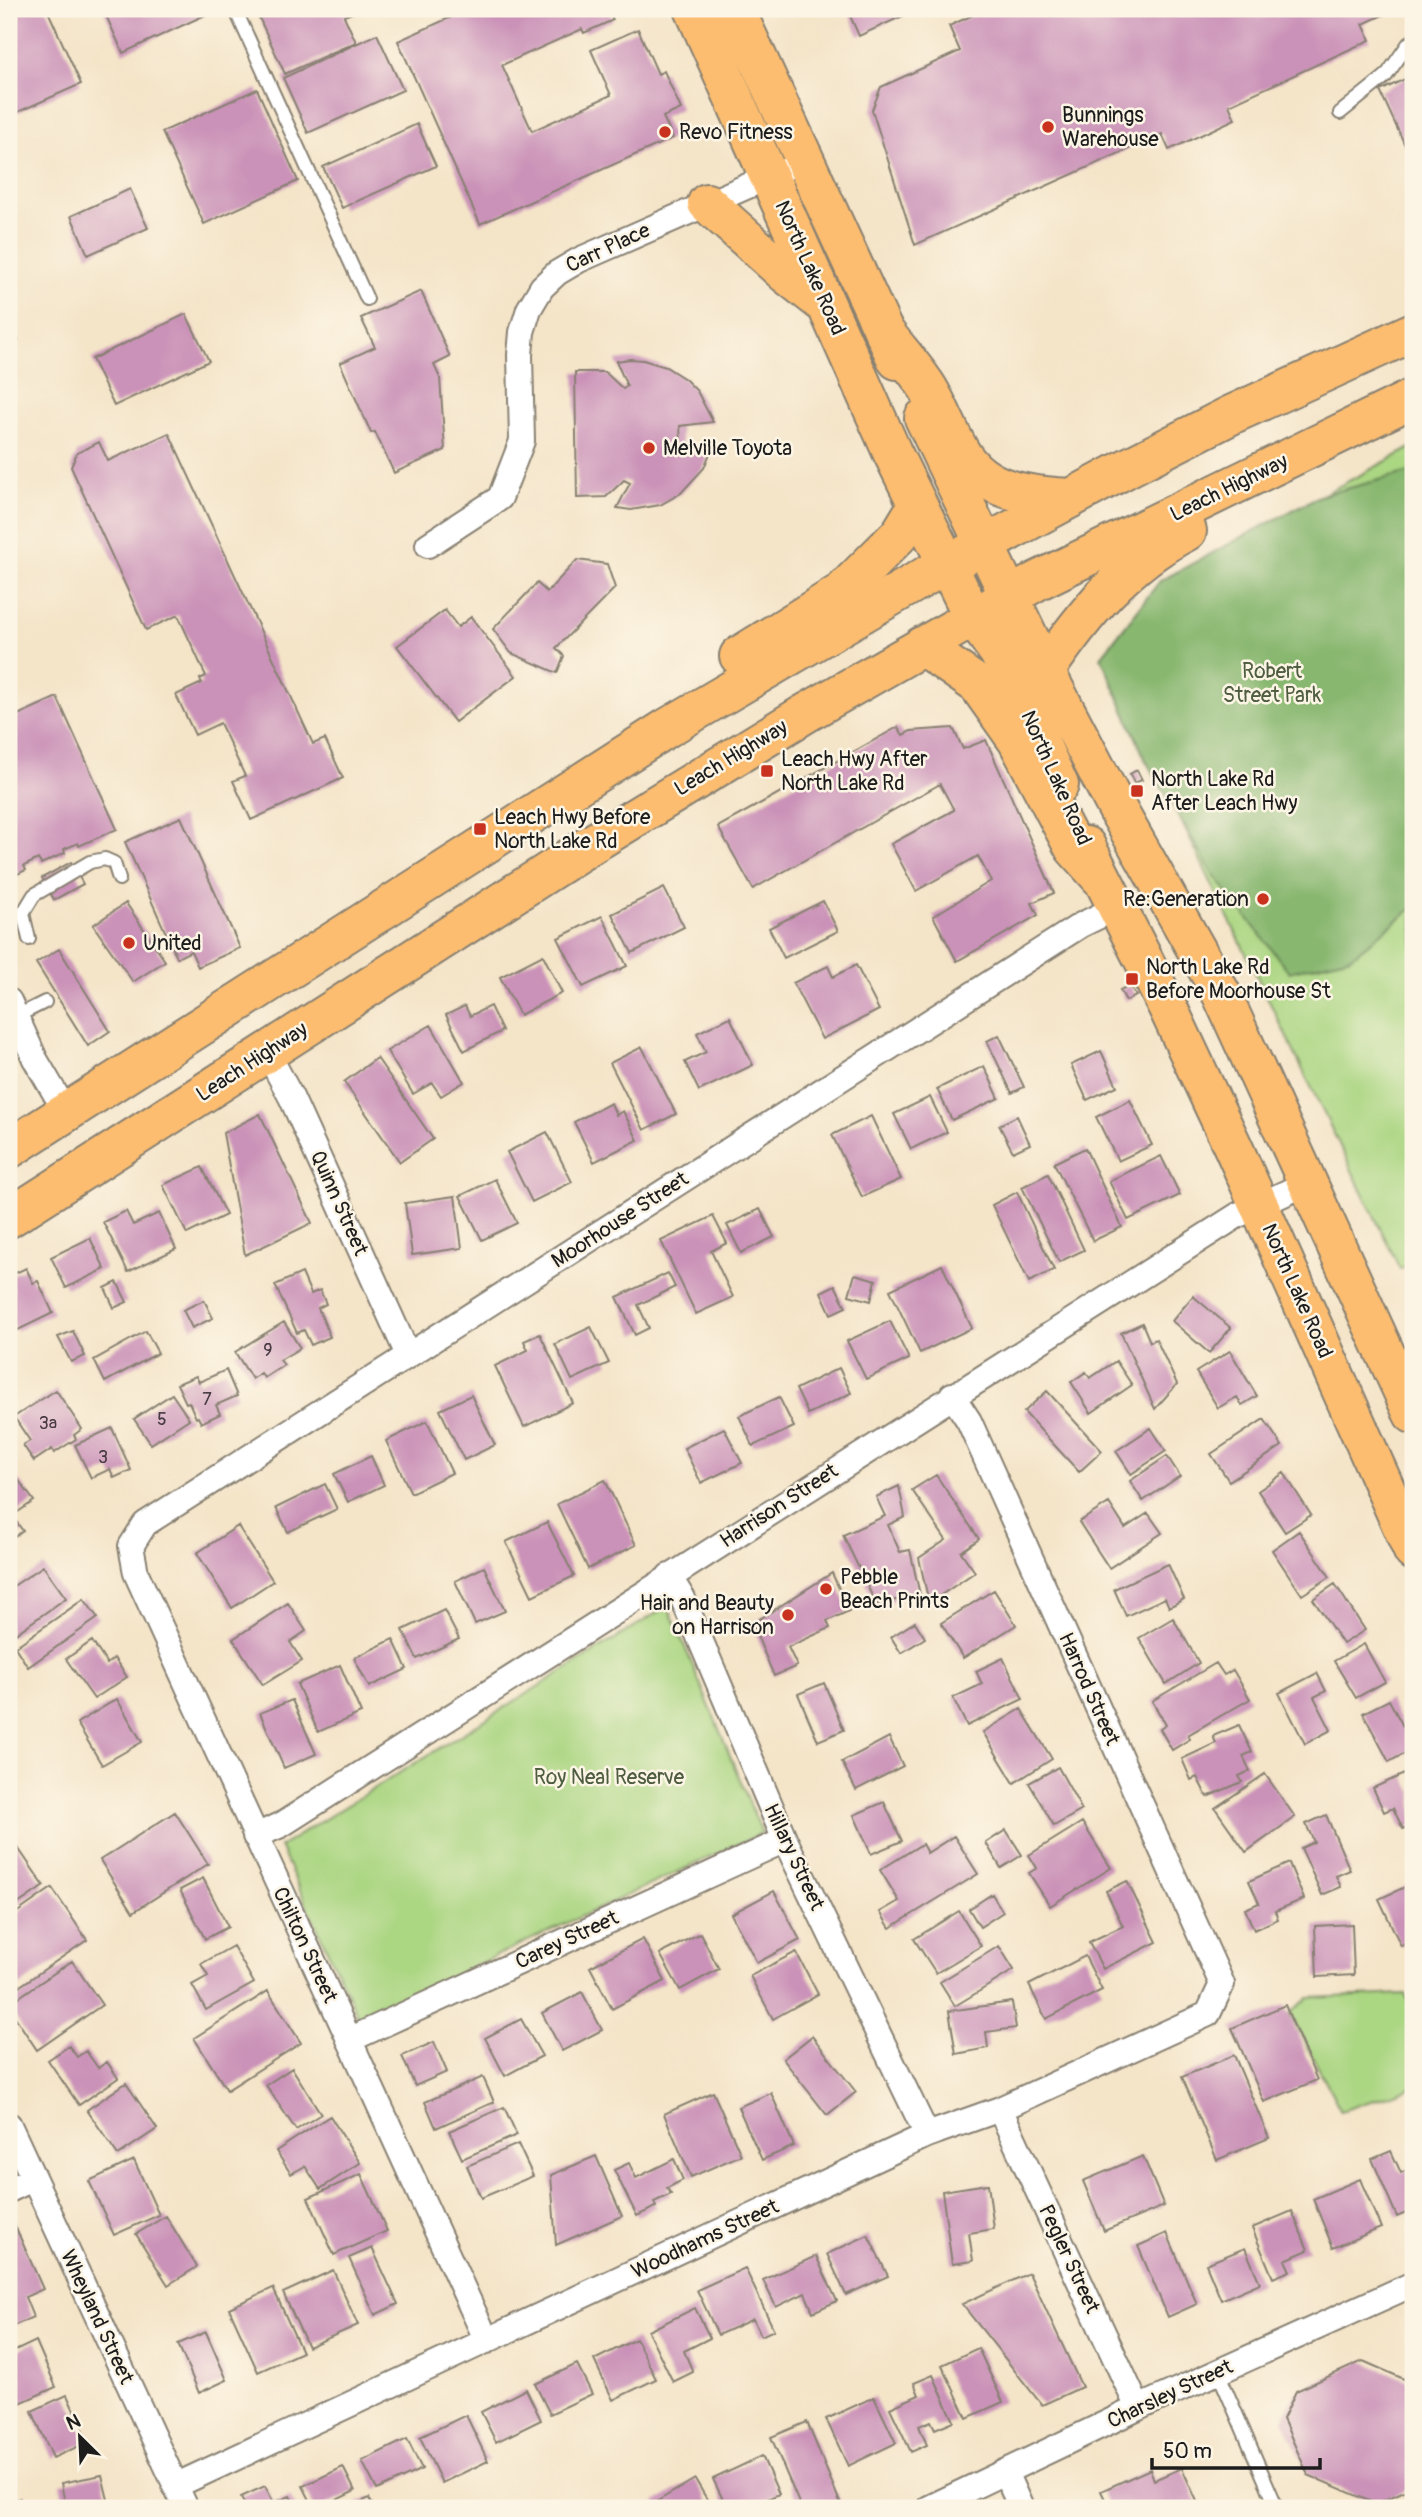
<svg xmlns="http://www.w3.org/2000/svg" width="1422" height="2517" font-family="Pangolin,sans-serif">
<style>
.green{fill:#abd682;stroke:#64794f;stroke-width:2}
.forest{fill:#88b770;stroke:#526a46;stroke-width:2}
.building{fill:#ca92b8}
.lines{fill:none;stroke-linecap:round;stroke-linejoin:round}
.lane-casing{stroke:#888072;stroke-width:16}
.street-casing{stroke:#888072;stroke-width:28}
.primary-casing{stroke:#888072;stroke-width:42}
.highway-casing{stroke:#888072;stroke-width:42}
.lane{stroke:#fff;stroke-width:12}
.street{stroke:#fff;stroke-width:24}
.primary{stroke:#fcbd6f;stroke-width:38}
.highway{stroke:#fcbd6f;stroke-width:38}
.poi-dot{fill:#c8321e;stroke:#fcf5e5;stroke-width:2.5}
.labels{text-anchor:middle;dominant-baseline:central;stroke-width:5;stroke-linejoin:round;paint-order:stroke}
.number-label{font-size:18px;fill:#483a43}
.poi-label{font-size:21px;fill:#1c1c1c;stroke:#fcf5e5;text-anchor:start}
.street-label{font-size:21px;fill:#1c1c1c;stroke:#fcf5e5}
.park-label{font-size:21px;fill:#4e5d40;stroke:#fcf5e5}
</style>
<rect width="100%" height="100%" fill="#fcf5e5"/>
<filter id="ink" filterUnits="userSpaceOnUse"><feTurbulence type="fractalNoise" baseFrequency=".0143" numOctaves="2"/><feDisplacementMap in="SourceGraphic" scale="14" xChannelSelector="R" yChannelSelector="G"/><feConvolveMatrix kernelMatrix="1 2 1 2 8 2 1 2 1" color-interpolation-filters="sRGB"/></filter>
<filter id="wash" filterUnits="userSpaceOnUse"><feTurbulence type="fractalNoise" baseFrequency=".00686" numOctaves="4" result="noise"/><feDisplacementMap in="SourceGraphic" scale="28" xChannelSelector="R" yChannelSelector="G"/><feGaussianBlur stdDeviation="1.57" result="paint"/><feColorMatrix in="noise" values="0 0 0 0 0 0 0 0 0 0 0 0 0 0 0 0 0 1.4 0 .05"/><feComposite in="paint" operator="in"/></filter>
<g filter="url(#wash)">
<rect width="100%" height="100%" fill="#f4e4c8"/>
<path class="green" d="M1413,447V1263L1400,1269L1101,657L1160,581Z
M668,1606L762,1833L359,2019L280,1847Z
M1405,1994L1413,2012V2087L1341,2111L1290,2014L1308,1998Z"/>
<path class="forest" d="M1413,471V908L1351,957L1289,972L1211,871L1146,761L1101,657L1160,581L1319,496Z"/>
<g id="blocks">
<path class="building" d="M9,9H47L81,84L9,116Z
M103,9H218L123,53Z
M255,9H362L344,16L356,42L285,74Z
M469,9H608L613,20L584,33L582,29L502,65L532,131L611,95L591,50L638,29L658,74L664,71L681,109L663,117L673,138L480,224L398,41Z
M847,9H918L859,36Z
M986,9H1396L1363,24L1370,40L1229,105L1235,119L1169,150L1162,134L915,245L872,110L881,87L960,51L949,26Z
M377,34L403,90L308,133L283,78Z
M1413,75V152L1409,154L1380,91Z
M257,89L298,181L204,224L162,132Z
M417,124L436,166L342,208L323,167Z
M130,189L148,228L88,255L71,216Z
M421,291L450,357L434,365L440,378L445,450L394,473L375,432L371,433L340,363L375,347L361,318Z
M186,314L209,361L114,406L92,359Z
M9,321L18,340L9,345Z
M630,359L643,360L666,367L685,379L697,391L713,422L680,426L681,443L713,446L704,468L681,493L660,505L631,510L617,508L630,483L624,480L606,497L577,498L575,372H605L623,389L627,386L616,361Z
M169,433L313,744L325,739L343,778L251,820L233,781L245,776L220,723L195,735L176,695L202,683L200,679L206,676L178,615L146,630L71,467L77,453L99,442L108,461Z
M577,560L607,564L615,588L556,648L564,656L557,673L511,653L493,629L537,583L547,592Z
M445,610L458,627L471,617L516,676L455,722L397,646Z
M57,697L117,829L79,846L78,843L64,849L65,853L41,864L38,859L24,866L26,870L9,878V719Z
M898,727L903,735L911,731L953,728L963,749L986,740L1054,893L1032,903L1038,915L957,961L933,916L991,881L978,856L916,891L891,844L954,810L940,784L753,889L718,827Z
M1137,770L1142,780L1134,783L1130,774Z
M181,817L240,948L198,967L191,951L177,958L125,842Z
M71,862L83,884L54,900L42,878Z
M664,888L684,927L632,953L612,914Z
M823,901L838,931L784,958L769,928Z
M126,903L165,961L133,982L93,925Z
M602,916L627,966L583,987L558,938Z
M59,949L110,1031L88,1046L36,963Z
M543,955L562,993L520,1015L500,977Z
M856,965L879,1010L822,1039L793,983L828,966L833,977Z
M1130,985L1136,996L1126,1001L1120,990Z
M465,1006L470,1016L490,1006L502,1031L464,1051L446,1015Z
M730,1017L753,1065L699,1091L685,1062L706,1052L697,1033Z
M431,1025L464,1082L441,1096L432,1083L413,1094L387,1051Z
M999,1035L1024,1087L1012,1093L987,1041Z
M642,1047L676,1114L644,1130L610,1063Z
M1101,1051L1117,1086L1087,1100L1071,1065Z
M377,1058L433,1139L400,1162L344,1082Z
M984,1066L999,1098L952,1120L937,1089Z
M930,1097L947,1132L911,1149L894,1114Z
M1130,1100L1152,1145L1118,1161L1096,1117Z
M611,1103L616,1115L623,1111L638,1140L594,1162L574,1122Z
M260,1114L312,1223L245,1255L223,1133Z
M871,1116L901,1179L862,1197L832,1135Z
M1017,1116L1030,1144L1013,1152L999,1125Z
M547,1132L572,1182L532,1202L507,1152Z
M1085,1148L1122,1227L1093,1241L1054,1163Z
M1161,1156L1180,1195L1128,1220L1109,1181Z
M202,1167L226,1215L187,1234L163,1185Z
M1048,1174L1084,1250L1059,1262L1022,1187Z
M495,1179L517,1223L482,1240L460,1196Z
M1017,1192L1054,1270L1029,1282L992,1205Z
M455,1196L462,1248L412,1255L405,1203Z
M760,1209L774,1237L741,1253L727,1225Z
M126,1211L133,1225L159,1213L176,1249L128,1272L103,1222Z
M713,1216L727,1243L711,1251L733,1297L696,1314L661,1241Z
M90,1238L105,1269L66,1288L51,1257Z
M942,1265L972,1328L920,1353L890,1290Z
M26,1268L33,1283L38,1281L53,1313L16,1331L9,1316V1295L14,1293L9,1276Z
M302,1273L311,1294L320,1290L326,1304L318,1308L330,1337L311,1345L304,1330L297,1333L275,1285Z
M668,1273L675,1287L638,1305L649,1328L635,1335L617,1297Z
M855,1274L876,1280L871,1301L849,1295Z
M117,1282L127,1302L114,1308L105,1288Z
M835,1285L846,1307L831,1314L821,1292Z
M1193,1296L1231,1328L1209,1353L1172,1321Z
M204,1300L213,1318L192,1328L183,1310Z
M890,1321L909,1359L866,1379L847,1341Z
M284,1322L300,1348L280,1360L284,1365L264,1378L261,1373L252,1379L235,1352Z
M1142,1323L1150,1342L1156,1339L1177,1384L1155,1409L1121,1333Z
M591,1327L609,1363L572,1380L555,1344Z
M73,1331L85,1356L71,1362L58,1337Z
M146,1331L158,1353L105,1382L94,1360Z
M540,1334L573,1403L524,1427L495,1366L528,1350L524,1341Z
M1230,1351L1257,1396L1242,1405L1237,1397L1218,1408L1196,1372Z
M1116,1361L1132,1385L1091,1413L1071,1382L1086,1372L1090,1378Z
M839,1368L851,1393L808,1414L796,1389Z
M226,1370L237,1396L216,1405L220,1414L201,1423L198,1417L196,1418L189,1402L186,1403L177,1384L196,1376L199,1382Z
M56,1390L82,1429L74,1435L76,1439L54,1453L52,1449L34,1461L23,1445L30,1441L14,1417Z
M1047,1391L1102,1451L1079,1472L1024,1412Z
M172,1394L189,1419L151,1444L134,1419Z
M471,1395L495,1445L464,1460L440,1410Z
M779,1397L794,1427L753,1446L739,1416Z
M1264,1419L1282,1446L1229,1481L1211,1454Z
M427,1421L452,1473L411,1493L386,1441Z
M112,1428L131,1470L114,1478L110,1469L91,1478L75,1445Z
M724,1428L742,1463L701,1483L684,1448Z
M1151,1428L1166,1451L1131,1474L1116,1451Z
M371,1456L384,1485L348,1502L334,1474Z
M1167,1456L1180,1476L1143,1501L1130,1481Z
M9,1467L34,1501L12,1516L23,1531L9,1541Z
M1284,1473L1311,1515L1285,1532L1258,1491Z
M936,1475L979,1539L961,1552L975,1572L929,1603L919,1558L946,1540L912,1490Z
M605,1480L636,1545L588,1569L557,1504Z
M325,1484L337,1509L288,1532L276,1508Z
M899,1486L905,1517L888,1525L900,1552L910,1550L920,1595L876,1604L843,1535L885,1516L876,1497Z
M1109,1503L1125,1528L1148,1513L1162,1533L1109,1568L1079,1522Z
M547,1522L574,1576L532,1596L506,1542Z
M238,1526L273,1581L232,1608L197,1553Z
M1299,1531L1330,1577L1302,1595L1272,1550Z
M1168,1564L1184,1599L1169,1607L1165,1598L1126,1616L1114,1589Z
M43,1566L66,1598L11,1637L9,1634V1589Z
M484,1567L505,1611L475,1624L455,1581Z
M832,1573L849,1611L827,1621L830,1628L788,1647L797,1666L774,1676L752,1624Z
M1335,1584L1365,1630L1343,1644L1313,1599Z
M994,1590L1016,1625L963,1658L941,1623Z
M84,1599L98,1618L28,1667L15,1647Z
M288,1603L306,1631L290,1642L302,1661L263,1685L233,1639Z
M444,1610L459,1639L417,1659L403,1630Z
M1173,1618L1199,1663L1166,1684L1139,1638Z
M915,1622L925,1638L901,1653L891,1637Z
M393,1639L407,1669L369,1687L354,1658Z
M92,1641L107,1664L114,1658L127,1677L94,1699L66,1659Z
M1364,1644L1385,1682L1356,1698L1334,1661Z
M1003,1658L1023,1699L967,1726L953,1698L982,1684L976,1671Z
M1216,1663L1224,1675L1233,1670L1250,1699L1188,1735L1190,1739L1172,1750L1160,1729L1166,1725L1152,1701Z
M340,1665L361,1713L318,1732L297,1684Z
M1317,1673L1326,1691L1314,1697L1331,1730L1305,1744L1279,1693Z
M824,1683L844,1730L818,1741L798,1694Z
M117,1699L142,1742L102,1765L77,1723Z
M292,1700L316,1754L284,1768L260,1713Z
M1389,1700L1413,1745V1749L1389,1762L1363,1713Z
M1021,1709L1052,1759L1014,1783L983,1732Z
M1239,1725L1252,1752L1243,1756L1250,1771L1239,1776L1242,1782L1207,1797L1197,1777L1191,1780L1182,1759L1216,1743L1213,1736Z
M889,1737L903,1766L856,1790L842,1762Z
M1058,1767L1082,1810L1054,1826L1029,1783Z
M1265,1774L1295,1817L1246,1852L1215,1808Z
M1404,1774L1413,1793V1834L1410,1826L1403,1829L1393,1808L1384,1812L1373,1788Z
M884,1802L902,1841L871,1854L854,1815Z
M175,1812L208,1864L133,1912L100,1860Z
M1326,1815L1350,1870L1336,1876L1341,1887L1322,1895L1301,1848L1314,1842L1306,1824Z
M1082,1822L1111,1868L1050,1906L1029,1873L1037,1868L1029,1855Z
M1006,1830L1022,1855L1001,1868L986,1843Z
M954,1836L978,1874L890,1928L880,1912L899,1901L880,1870L922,1844L927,1853Z
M12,1839L44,1886L9,1910V1842Z
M1289,1863L1304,1899L1275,1911L1278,1919L1254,1930L1245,1909L1259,1903L1249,1881Z
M203,1878L228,1927L205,1939L180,1890Z
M1127,1881L1157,1942L1103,1969L1089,1942L1123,1926L1106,1891Z
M1409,1885L1413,1894V1941L1401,1946L1379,1899Z
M52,1888L87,1940L20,1986L9,1969V1918Z
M774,1891L800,1940L757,1963L731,1914Z
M992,1894L1003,1912L980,1927L969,1909Z
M959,1911L981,1946L936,1973L914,1939Z
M1352,1924L1354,1975L1317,1977L1315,1926Z
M700,1933L719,1969L680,1990L660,1954Z
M643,1939L665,1981L612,2009L590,1967Z
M233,1946L254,1983L206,2010L192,1985L208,1976L201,1964Z
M999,1946L1014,1970L955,2006L940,1982Z
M796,1952L818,1994L773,2019L750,1976Z
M1085,1956L1102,1990L1046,2019L1029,1985Z
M72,1961L102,2005L37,2050L9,2008V2004Z
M268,1991L301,2043L227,2090L194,2038Z
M582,1992L602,2030L562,2051L542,2013Z
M1012,2002L1016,2028L986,2032L988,2048L956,2054L949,2011Z
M1285,2005L1317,2080L1264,2102L1232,2028Z
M521,2019L542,2056L505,2076L485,2038Z
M812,2036L856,2092L827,2115L783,2059Z
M434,2042L447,2072L415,2086L402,2056Z
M69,2046L77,2057L86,2051L98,2068L107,2062L118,2078L79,2105L48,2060Z
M1234,2055L1269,2138L1217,2160L1182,2077Z
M292,2068L321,2114L296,2130L266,2085Z
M483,2077L494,2102L436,2128L425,2102Z
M126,2083L157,2129L118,2155L87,2110Z
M713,2092L741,2155L691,2177L664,2114Z
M771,2093L794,2146L762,2160L738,2107Z
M504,2107L517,2135L462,2159L449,2131Z
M330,2116L360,2163L320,2189L305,2166L291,2174L276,2151Z
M518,2144L533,2176L481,2198L467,2166Z
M1391,2151L1401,2173L1413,2167V2210L1397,2217L1372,2159Z
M596,2156L622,2216L556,2245L551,2175Z
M1143,2156L1164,2206L1104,2231L1083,2181Z
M674,2159L683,2180L667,2188L671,2194L654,2202L656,2207L637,2216L614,2170L629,2163L636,2178Z
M134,2160L159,2215L114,2235L89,2181Z
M361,2174L387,2231L334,2255L308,2198Z
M1360,2179L1381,2228L1333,2248L1313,2199Z
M988,2184L994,2229L969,2233L973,2261L952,2264L942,2191Z
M1292,2211L1308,2250L1285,2260L1290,2271L1273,2278L1252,2228Z
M166,2216L197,2267L168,2285L136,2234Z
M15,2226L43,2289L25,2297L33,2317L9,2328V2229Z
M1167,2233L1197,2304L1168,2317L1138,2246Z
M868,2235L888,2276L846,2295L827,2254Z
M372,2248L398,2304L375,2315L349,2258Z
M1245,2248L1260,2283L1221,2300L1206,2264Z
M816,2256L837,2301L813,2312L805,2293L776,2307L763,2280Z
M745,2268L774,2330L761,2336L753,2319L718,2335L697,2290Z
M333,2270L358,2325L308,2347L283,2293Z
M1029,2273L1082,2387L1042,2405L962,2304Z
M273,2288L302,2352L258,2372L229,2308Z
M695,2308L710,2338L684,2351L693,2372L673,2382L648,2331Z
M206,2332L227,2380L199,2393L178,2344Z
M636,2339L656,2379L613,2400L594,2360Z
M36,2341L56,2387L9,2408V2354Z
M978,2348L1003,2402L967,2418L942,2365Z
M1363,2361L1413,2383V2487L1376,2504L1308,2475L1283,2419L1296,2391Z
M577,2364L592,2394L550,2414L535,2384Z
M933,2375L954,2421L935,2429L931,2421L919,2426L927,2445L911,2452L890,2408L919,2395L914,2383Z
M526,2389L541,2420L496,2442L481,2412Z
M67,2395L88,2442L53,2458L32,2411Z
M874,2397L896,2443L848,2466L826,2419Z
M466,2415L488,2461L442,2483L420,2437Z
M807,2422L841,2505L833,2508H801L771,2437Z
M407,2439L422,2469L377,2490L362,2461Z
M762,2456L779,2494L747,2508H727L713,2479Z
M343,2467L355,2491L320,2508H314L303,2486Z
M1182,2468L1200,2508H1109L1101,2491L1150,2469L1154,2480Z
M102,2475L110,2508H66L61,2483Z
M695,2479L712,2508H660L656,2502Z
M265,2486L274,2503L290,2496L296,2508H246L241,2497Z
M20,2498L24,2508H9V2502Z
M369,2498L374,2508H348Z"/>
</g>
</g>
<g filter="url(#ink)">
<use href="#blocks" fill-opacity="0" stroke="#888072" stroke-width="2"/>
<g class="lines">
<defs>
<path id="lane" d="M235,9L367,299
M1340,113L1386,76L1409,43L1413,41
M29,939L23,913L34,895L90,862L105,859L114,863L119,879
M15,1017L45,1002
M1218,2372L1277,2508"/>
<path id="street" d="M428,545L500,498L522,441L520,355L522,332L529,309L542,287L557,273L579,260L782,171
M9,1001L35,1059L66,1112
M267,1052L291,1097L408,1355
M669,1576L683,1599L785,1840L927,2135
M255,1836L281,1825L1238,1215L1307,1183
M349,2040L785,1840
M1000,2109L1138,2408
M9,2125L186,2508
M9,2190L32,2179
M487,2341L136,1573L131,1546L145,1524L1012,969L1081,925L1118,907
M1005,2472L1021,2508
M175,2486L927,2135L1000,2109L1208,2014L1222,1984L969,1421L952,1395
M929,2508L1138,2408L1413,2284"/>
<path id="primary" d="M694,9L892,452L973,617L999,653L1059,785
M735,9L897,360
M707,203L786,274L823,303
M924,418L1045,671L1121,816L1222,995L1413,1414
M1086,846L1168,1008L1234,1149L1413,1551"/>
<path id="highway" d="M883,330C898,350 916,369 929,390C941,410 949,433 961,453C985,493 1029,495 1071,498
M922,646L978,685L1017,740L1074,848L1100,877
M739,656L842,592L900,534L917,506
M1045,671C1084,614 1125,563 1187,531
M9,1149L667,728L926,576L1129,467L1233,414L1413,332
M9,1218L587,847L806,713L1037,581L1413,398"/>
</defs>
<use href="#lane" class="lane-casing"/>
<use href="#street" class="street-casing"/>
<use href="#primary" class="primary-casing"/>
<use href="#highway" class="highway-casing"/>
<use href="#lane" class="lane"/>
<use href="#street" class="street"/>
<use href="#primary" class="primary"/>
<use href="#highway" class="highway"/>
</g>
</g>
<g class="poi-dot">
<circle cx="1048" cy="127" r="7"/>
<circle cx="665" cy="132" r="7"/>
<circle cx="649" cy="448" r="7"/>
<rect x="760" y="764" width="14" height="14" rx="3.5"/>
<rect x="1130" y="784" width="14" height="14" rx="3.5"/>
<rect x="473" y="822" width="14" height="14" rx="3.5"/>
<circle cx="1263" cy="899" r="7"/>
<circle cx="129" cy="943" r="7"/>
<rect x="1125" y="972" width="14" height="14" rx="3.5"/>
<circle cx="826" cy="1589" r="7"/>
<circle cx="788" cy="1615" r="7"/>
</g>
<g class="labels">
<g class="number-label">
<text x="268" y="1350">9</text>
<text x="207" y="1399">7</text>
<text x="162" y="1419">5</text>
<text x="48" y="1423">3a</text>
<text x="103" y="1457">3</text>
</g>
<g class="poi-label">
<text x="1062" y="115">Bunnings<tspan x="1062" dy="24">Warehouse</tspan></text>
<text x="679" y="132">Revo Fitness</text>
<text x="663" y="448">Melville Toyota</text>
<text x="781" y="759">Leach Hwy After<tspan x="781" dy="24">North Lake Rd</tspan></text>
<text x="1151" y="779">North Lake Rd<tspan x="1151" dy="24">After Leach Hwy</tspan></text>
<text x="494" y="817">Leach Hwy Before<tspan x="494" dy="24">North Lake Rd</tspan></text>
<text x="1249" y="899" text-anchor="end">Re:Generation</text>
<text x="143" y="943">United</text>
<text x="1146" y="967">North Lake Rd<tspan x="1146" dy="24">Before Moorhouse St</tspan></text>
<text x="840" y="1577">Pebble<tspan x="840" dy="24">Beach Prints</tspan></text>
<text x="774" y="1603" text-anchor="end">Hair and Beauty<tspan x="774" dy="24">on Harrison</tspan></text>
</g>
<g class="street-label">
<text transform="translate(608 248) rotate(-25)">Carr Place</text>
<text transform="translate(810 268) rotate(66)">North Lake Road</text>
<text transform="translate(1229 488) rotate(-26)">Leach Highway</text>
<text transform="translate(731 758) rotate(-31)">Leach Highway</text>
<text transform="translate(1056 778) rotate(66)">North Lake Road</text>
<text transform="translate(252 1062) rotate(-33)">Leach Highway</text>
<text transform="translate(339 1203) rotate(66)">Quinn Street</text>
<text transform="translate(620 1220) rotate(-33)">Moorhouse Street</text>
<text transform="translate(1297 1291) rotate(66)">North Lake Road</text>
<text transform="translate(779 1506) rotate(-33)">Harrison Street</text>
<text transform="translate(1089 1689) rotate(66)">Harrod Street</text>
<text transform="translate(794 1857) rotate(65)">Hillary Street</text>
<text transform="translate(567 1940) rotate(-25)">Carey Street</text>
<text transform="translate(305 1945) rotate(65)">Chilton Street</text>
<text transform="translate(705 2239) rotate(-25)">Woodhams Street</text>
<text transform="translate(1069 2259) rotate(65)">Pegler Street</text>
<text transform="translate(97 2317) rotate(65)">Wheyland Street</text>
<text transform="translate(1170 2394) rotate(-25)">Charsley Street</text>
</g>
<g class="park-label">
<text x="1272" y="671">Robert<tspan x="1272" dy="24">Street Park</tspan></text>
<text x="609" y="1777">Roy Neal Reserve</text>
</g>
</g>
<rect width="1422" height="2517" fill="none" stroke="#fcf5e5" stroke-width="35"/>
<g transform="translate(80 2437) rotate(336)" stroke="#fcf5e5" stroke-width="5" paint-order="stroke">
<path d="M0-5L12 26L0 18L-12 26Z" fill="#1c1c1c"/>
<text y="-10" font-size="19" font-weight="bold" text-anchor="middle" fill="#1c1c1c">N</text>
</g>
<path d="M1152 2458v10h168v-10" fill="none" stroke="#1c1c1c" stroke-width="3.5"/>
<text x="1163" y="2458" font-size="21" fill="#1c1c1c" stroke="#fcf5e5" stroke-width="5" paint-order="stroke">50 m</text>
</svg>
